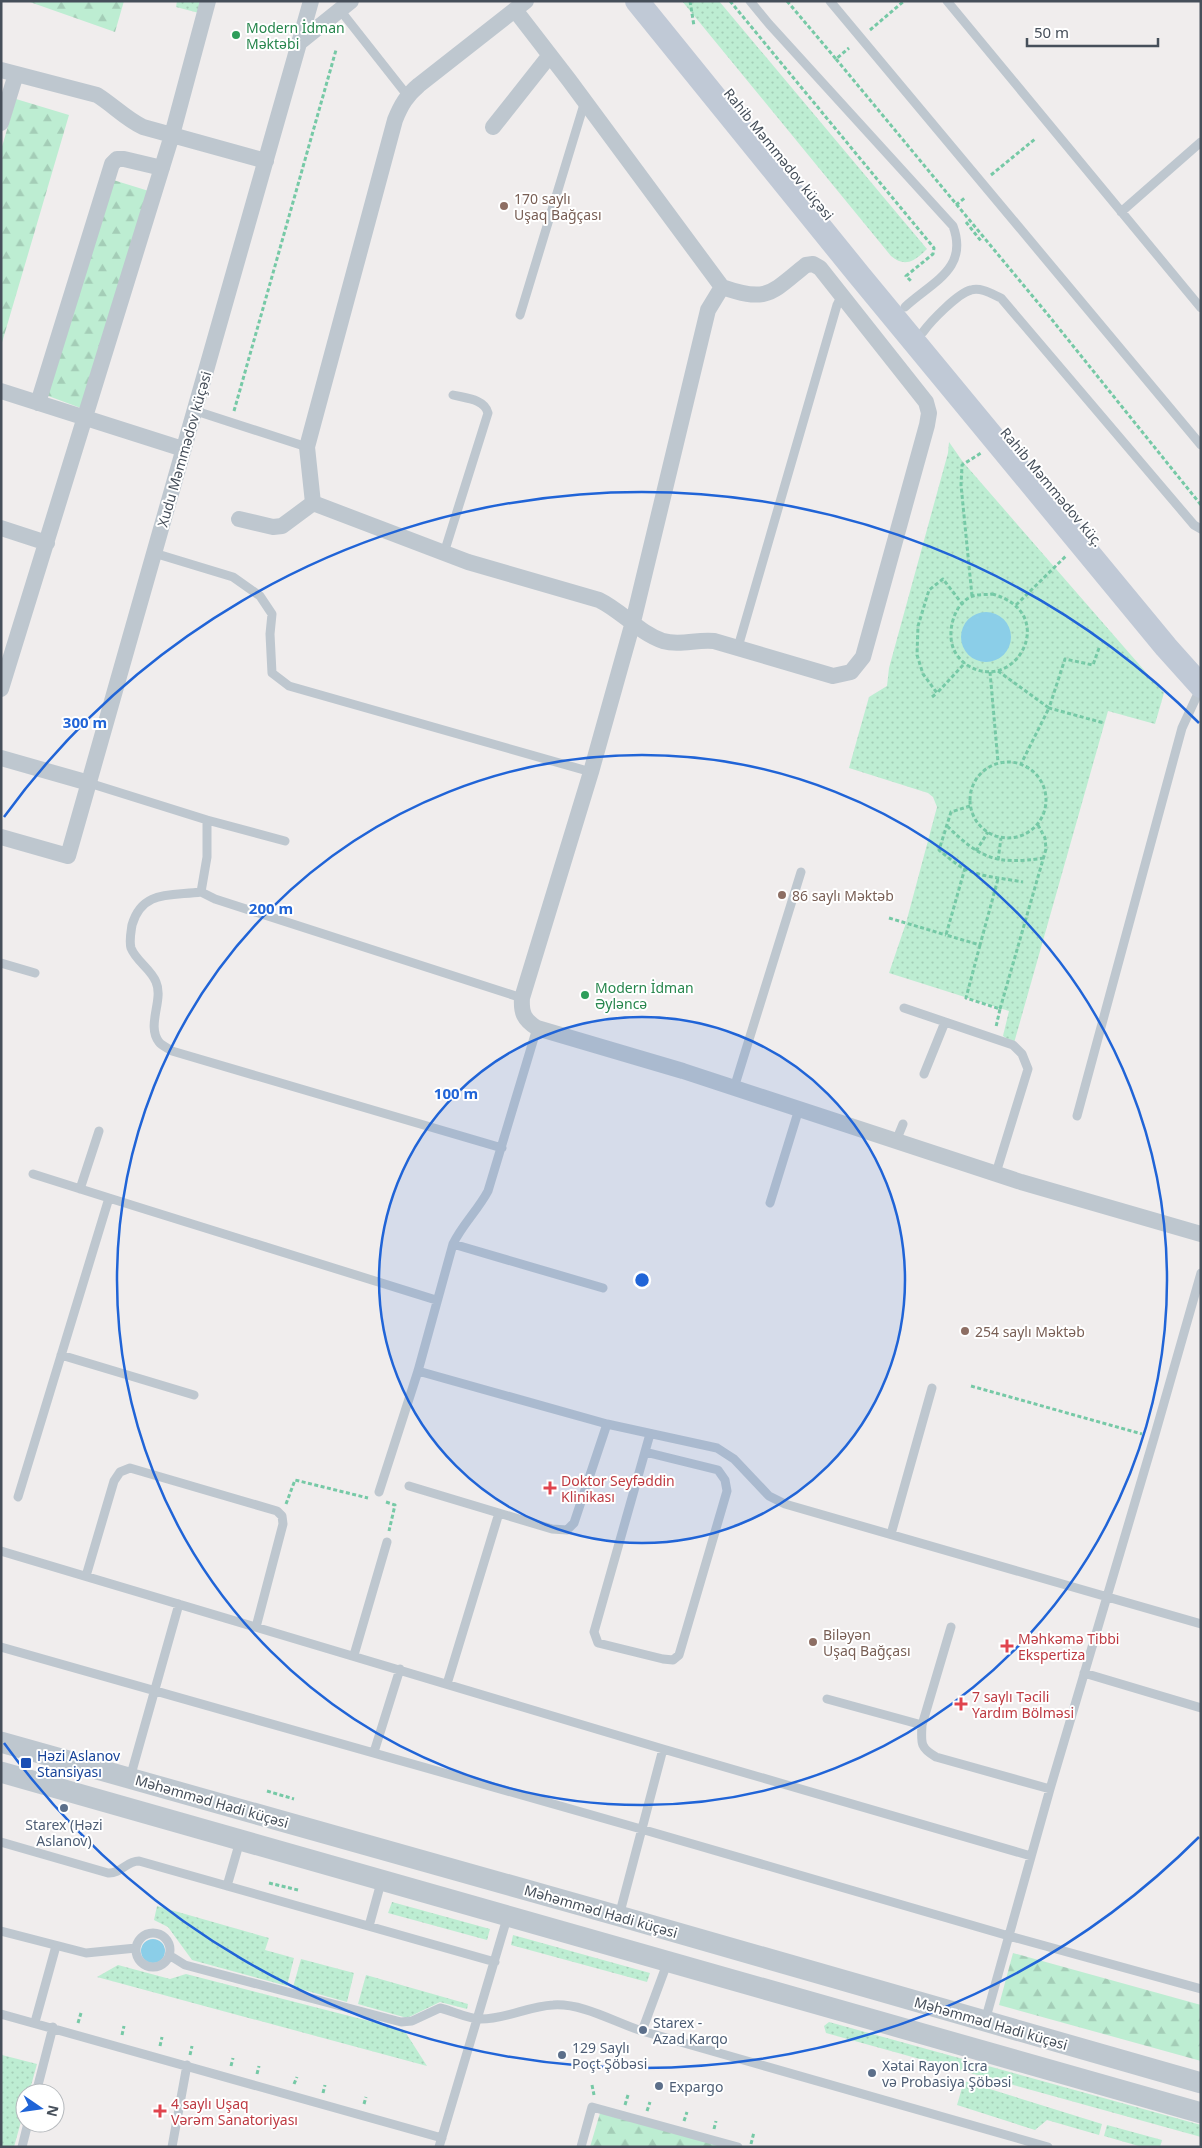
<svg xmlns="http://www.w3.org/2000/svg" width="1202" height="2148" font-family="'Noto Sans',sans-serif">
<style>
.grass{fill:url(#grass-dots)}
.forest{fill:url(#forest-firs)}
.water{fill:#8bcee8}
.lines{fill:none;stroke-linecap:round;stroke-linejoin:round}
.path{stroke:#76c9a6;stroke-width:3;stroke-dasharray:4 2.5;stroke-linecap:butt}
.service{stroke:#bec7cf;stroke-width:9}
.minor{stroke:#bec7cf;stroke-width:16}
.tertiary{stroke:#bec7cf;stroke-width:21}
.secondary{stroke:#c0c9d6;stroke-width:24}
.ring{fill:none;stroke:#2064d7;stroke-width:2.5}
.leisure-dot{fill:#2e9e5b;stroke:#fff;stroke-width:2}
.education-dot{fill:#8d6e63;stroke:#fff;stroke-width:2}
.health-dot{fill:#e0444e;stroke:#fff;stroke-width:2}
.transit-dot{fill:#1a4fb4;stroke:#fff;stroke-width:2}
.service-dot{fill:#5c6f8a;stroke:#fff;stroke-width:2}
.labels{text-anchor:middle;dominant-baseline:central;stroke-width:4;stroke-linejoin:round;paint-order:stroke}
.leisure-label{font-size:14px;fill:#27864d;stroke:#fff;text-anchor:start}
.street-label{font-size:14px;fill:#464f5a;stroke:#fff}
.education-label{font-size:14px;fill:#785e54;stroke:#fff;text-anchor:start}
.health-label{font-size:14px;fill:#be3a42;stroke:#fff;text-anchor:start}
.transit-label{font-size:14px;fill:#164399;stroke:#fff;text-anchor:start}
.service-label{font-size:14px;fill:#4e5e75;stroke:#fff;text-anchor:start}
.centre{fill:#2064d7;stroke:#fff;stroke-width:2.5}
.ring-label{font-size:15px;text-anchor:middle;font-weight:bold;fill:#2064d7;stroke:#fff;stroke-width:4;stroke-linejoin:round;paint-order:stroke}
</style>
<defs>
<pattern id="grass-dots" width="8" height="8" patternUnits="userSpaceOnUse" patternTransform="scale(1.25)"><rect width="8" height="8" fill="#bdedd2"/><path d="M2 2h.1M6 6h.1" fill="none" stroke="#a4cdb7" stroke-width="1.8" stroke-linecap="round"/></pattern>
<pattern id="forest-firs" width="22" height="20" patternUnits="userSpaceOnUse" patternTransform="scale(1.25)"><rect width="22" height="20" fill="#bdedd2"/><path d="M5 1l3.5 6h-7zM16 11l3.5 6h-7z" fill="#a4cdb7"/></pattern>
</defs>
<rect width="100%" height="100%" fill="#f0eded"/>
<path class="grass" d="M177,1H202L199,13L176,7Z
M682,1H719L927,249C915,261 905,268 891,256Z
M949,442L963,462L1164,693L1155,724L1108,711L1014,1043L1003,1036L1009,1011L889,973L906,923L937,807L933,797L928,793L849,768L869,697L887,686L889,668L948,453Z
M392,1902L490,1929L487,1940L388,1913Z
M157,1906L269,1938L265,1950L294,1958L287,1986L192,1960L168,1927L154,1920Z
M513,1935L650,1973L647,1982L511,1945Z
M301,1959L354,1973L347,2002L293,1987Z
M118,1965L170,1979L186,1974L404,2030L427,2066L97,1977Z
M366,1975L468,2004L467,2009L440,2002L407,2018L358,2004Z
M829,2022L1201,2125V2137L826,2033L824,2026Z
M2,2055L37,2064L29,2093H25V2107L14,2147H1Z
M964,2081L1102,2124L1099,2135L1047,2120L1035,2130L957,2105Z
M1107,2125L1162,2140L1160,2147H1142L1104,2136Z"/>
<path class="forest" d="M27,1H124L115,32Z
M16,99L69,115L1,346V150Z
M110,179L152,192L86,410L43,394Z
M1013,1953L1201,2005V2061L999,2005Z
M600,2113L725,2147H590Z"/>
<path class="water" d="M961 637a25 25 0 1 1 50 0a25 25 0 1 1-50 0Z
M141 1951a12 12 0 1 1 24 0a12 12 0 1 1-24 0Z"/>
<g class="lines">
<path class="path" d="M690,1L694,26
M730,1L934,248L933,254L906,276L912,282
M787,1L836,59L849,48
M870,30L904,1
M836,59L1049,316L1201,505
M991,175L1035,139
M956,205L966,197
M966,222L981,241
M234,411L336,50
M992,594C1061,612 1016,696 967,665C960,660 954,653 952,644C948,628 955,602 973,596C978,594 986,595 992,594Z
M972,596L961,485L962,465L981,453
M963,605L943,579L929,590L918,626L917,655L923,674L937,693L965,663
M1016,605L1067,555
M1099,648L1093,665L1065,659L1049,708L1104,723
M998,671L1049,708L1021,764
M990,672L998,762
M932,697L937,693
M970 800a38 38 0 1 1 76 0a38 38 0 1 1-76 0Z
M970,806L951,812L939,850C945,855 951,860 958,865C976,877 1002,878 1023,882
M947,826C981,859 996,865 1044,858
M976,851L988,832
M998,860L1001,838
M965,868L946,935L980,945L998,879
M889,918L946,935
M980,945L966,998L1000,1009L996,1027
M1000,1009L1046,849L1045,838L1038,825
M971,1386L1142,1434
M386,1502L395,1505L389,1531
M286,1504L295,1480L368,1498
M267,1791L294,1799
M269,1883L298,1890
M78,2023L81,2013
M122,2035L124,2026
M160,2046L162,2037
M190,2055L192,2046
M231,2066L233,2058
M257,2074L259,2066
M294,2084L297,2077
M592,2085L594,2095
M323,2093L325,2085
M364,2104L366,2097
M625,2105L628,2095
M647,2111L650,2102
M684,2121L687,2112
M714,2129L716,2121
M751,2144L754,2132
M805,2147V2146"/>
<path class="service" d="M750,1L769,24L953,226C969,269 932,282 905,307
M830,1L1201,445
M947,1L1201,308
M340,10L407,95
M1121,212L1201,142
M520,315L585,101
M923,332C931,321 958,293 971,290C981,287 992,294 1001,298L1194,525L1201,529
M196,411L307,447
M154,553L233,577L260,596L272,614L270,634L272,673L289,686L591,772
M444,553L488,413C485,399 465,398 453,395
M738,647L837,305L842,295
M89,783L207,820V857L201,892L215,899L522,998
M207,820L285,841
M201,892C170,896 142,890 132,925C131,932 129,941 131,948C136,961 151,969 156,982C164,1000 146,1025 159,1042C162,1046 168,1048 172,1051L502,1148
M1,963L35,973
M904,1008L1013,1045L1022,1054L1028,1069L996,1173
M924,1074L945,1022
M734,1088L801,872
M1077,1116L1182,728L1201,687
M896,1141L903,1124
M33,1174L109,1198
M80,1189L99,1131
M770,1203L799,1109
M453,1244L603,1288
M61,1355L194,1395
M418,1371L607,1424L717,1448L734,1459L769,1496L785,1504L1201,1624
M645,1452L718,1470L725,1480L727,1491L679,1655L673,1660L663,1659L598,1643L594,1632L650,1434
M409,1486L552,1529L567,1530L574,1523L607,1424
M379,1492L418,1371L453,1244C462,1225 478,1210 488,1191L537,1028
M18,1497L109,1198L436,1300
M891,1534L932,1388
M1,1551L663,1749L1031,1856
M86,1576L114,1481L120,1472L130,1468L277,1511L282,1516L283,1524L256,1627
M951,1627L922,1725C921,1743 920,1748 936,1757L1050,1789
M1,1647L641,1829L1009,1936L1201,1989
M354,1655L387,1542
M1084,1673L1201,1708
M447,1684L499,1513
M827,1699L922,1725
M374,1752L400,1669
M130,1778L179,1604
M1,1842L108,1873C121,1874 126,1861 139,1861L495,1962
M227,1886L240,1841
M619,1916L663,1749
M369,1926L382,1879
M1,1931L86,1953L136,1948
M136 1950a17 17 0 1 1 34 0a17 17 0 1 1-34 0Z
M169,1955L185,1965L401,2022L412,2021L440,2008C453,2011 468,2019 481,2019C506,2019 529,2006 553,2005C583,2003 614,2022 642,2031L1048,2147
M1,2014L442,2138
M985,2021L1050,1789L1154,1438L1201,1273
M35,2022L56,1946
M642,2031L668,1961
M36,2093L53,2027
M22,2147L28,2123
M172,2147L187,2065
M439,2147L508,1915
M581,2147L592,2107L738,2147"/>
<path class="minor" d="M515,10L569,80L722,287C768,303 771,293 806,265L813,264L820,268L926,402L929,413L927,425L863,657L851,672L833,676L714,641C697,639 680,646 663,641C639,633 622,611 599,600L468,562L313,503L307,447L395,120C401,105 407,95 419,85L526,1
M300,42L351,1
M1,70L97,95C113,105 126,119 143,127L266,161
M1,123L16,74
M493,127L550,55
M722,287L708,310L633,622L591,772L522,998C521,1013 524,1020 537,1028L683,1071L1021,1182L1201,1234
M1,391L183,449
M38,403L112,164L117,159H124L162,168
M239,519L273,527L282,526L313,503
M1,528L47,543
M1,689L172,135L208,1
M1,758L89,783
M1,837L68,856L311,1"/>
<path class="tertiary" d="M1,1742L619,1916L1201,2083
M1,1772L1201,2113"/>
<path class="secondary" d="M637,1L859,275L1166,647L1201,686"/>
</g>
<circle cx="642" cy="1280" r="263" fill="#2064d7" fill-opacity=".12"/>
<g class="ring">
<circle cx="642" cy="1280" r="263"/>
<circle cx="642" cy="1280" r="525"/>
<path d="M1199 1837A788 788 0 0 1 4 1743M4 817A788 788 0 0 1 1199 723"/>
</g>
<g class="leisure-dot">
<circle cx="236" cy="35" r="5"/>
<circle cx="585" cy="995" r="5"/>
</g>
<g class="education-dot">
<circle cx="504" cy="206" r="5"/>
<circle cx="782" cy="895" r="5"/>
<circle cx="965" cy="1331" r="5"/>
<circle cx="813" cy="1642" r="5"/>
</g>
<g class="health-dot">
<path d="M547.5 1480.5h5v5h5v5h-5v5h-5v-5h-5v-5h5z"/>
<path d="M1004.5 1638.5h5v5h5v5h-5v5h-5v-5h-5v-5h5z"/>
<path d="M958.5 1696.5h5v5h5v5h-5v5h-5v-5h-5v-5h5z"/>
<path d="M157.5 2103.5h5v5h5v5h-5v5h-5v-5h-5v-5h5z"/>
</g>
<rect class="transit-dot" x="20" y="1757" width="12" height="12" rx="2.5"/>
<g class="service-dot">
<circle cx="64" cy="1808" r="5"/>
<circle cx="643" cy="2030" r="5"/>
<circle cx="562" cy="2055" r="5"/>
<circle cx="872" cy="2073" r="5"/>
<circle cx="659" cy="2086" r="5"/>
</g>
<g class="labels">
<g class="leisure-label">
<text x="246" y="27">Modern İdman<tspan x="246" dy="16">Məktəbi</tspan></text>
<text x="595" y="987">Modern İdman<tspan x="595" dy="16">Əyləncə</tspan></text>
</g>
<g class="street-label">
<text transform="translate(779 154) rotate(51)">Rahib Məmmədov küçəsi</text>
<text transform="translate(184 449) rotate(-74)">Xudu Məmmədov küçəsi</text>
<text transform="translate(1052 487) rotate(50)">Rahib Məmmədov küç.</text>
<text transform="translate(212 1801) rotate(16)">Məhəmməd Hadi küçəsi</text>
<text transform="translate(601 1911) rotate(16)">Məhəmməd Hadi küçəsi</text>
<text transform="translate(991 2023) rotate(16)">Məhəmməd Hadi küçəsi</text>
</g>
<g class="education-label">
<text x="514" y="198">170 saylı<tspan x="514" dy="16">Uşaq Bağçası</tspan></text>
<text x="792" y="895">86 saylı Məktəb</text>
<text x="975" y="1331">254 saylı Məktəb</text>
<text x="823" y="1634">Biləyən<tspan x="823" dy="16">Uşaq Bağçası</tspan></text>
</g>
<g class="health-label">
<text x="561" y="1480">Doktor Seyfәddin<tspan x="561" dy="16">Klinikası</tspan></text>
<text x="1018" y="1638">Məhkəmə Tibbi<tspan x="1018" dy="16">Ekspertiza</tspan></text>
<text x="972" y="1696">7 saylı Təcili<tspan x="972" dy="16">Yardım Bölməsi</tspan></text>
<text x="171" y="2103">4 saylı Uşaq<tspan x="171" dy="16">Vərəm Sanatoriyası</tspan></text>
</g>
<g class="transit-label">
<text x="37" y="1755">Həzi Aslanov<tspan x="37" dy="16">Stansiyası</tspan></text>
</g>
<g class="service-label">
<text x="64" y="1824" text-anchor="middle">Starex (Həzi<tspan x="64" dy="16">Aslanov)</tspan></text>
<text x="653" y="2022">Starex -<tspan x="653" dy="16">Azad Karqo</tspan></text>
<text x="572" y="2047">129 Saylı<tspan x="572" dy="16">Poçt Şöbəsi</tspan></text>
<text x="882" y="2065">Xətai Rayon İcra<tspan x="882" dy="16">və Probasiya Şöbəsi</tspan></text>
<text x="669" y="2086">Expargo</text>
</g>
</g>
<circle cx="642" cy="1280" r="8" class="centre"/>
<g class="ring-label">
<text x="85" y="728">300 m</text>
<text x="271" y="914">200 m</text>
<text x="456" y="1099">100 m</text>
</g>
<rect width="1202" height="2148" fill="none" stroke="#464f5a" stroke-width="5"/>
<g transform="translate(40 2108) rotate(103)"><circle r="24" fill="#ffffff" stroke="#b5b9bd"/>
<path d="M0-4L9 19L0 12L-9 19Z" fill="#2064d7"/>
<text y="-8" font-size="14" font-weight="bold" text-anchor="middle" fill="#464f5a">N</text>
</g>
<path d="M1027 38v8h131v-8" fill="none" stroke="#464f5a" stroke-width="2.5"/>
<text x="1034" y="38" font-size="15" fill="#464f5a" stroke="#ffffff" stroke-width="4" paint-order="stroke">50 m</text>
</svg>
